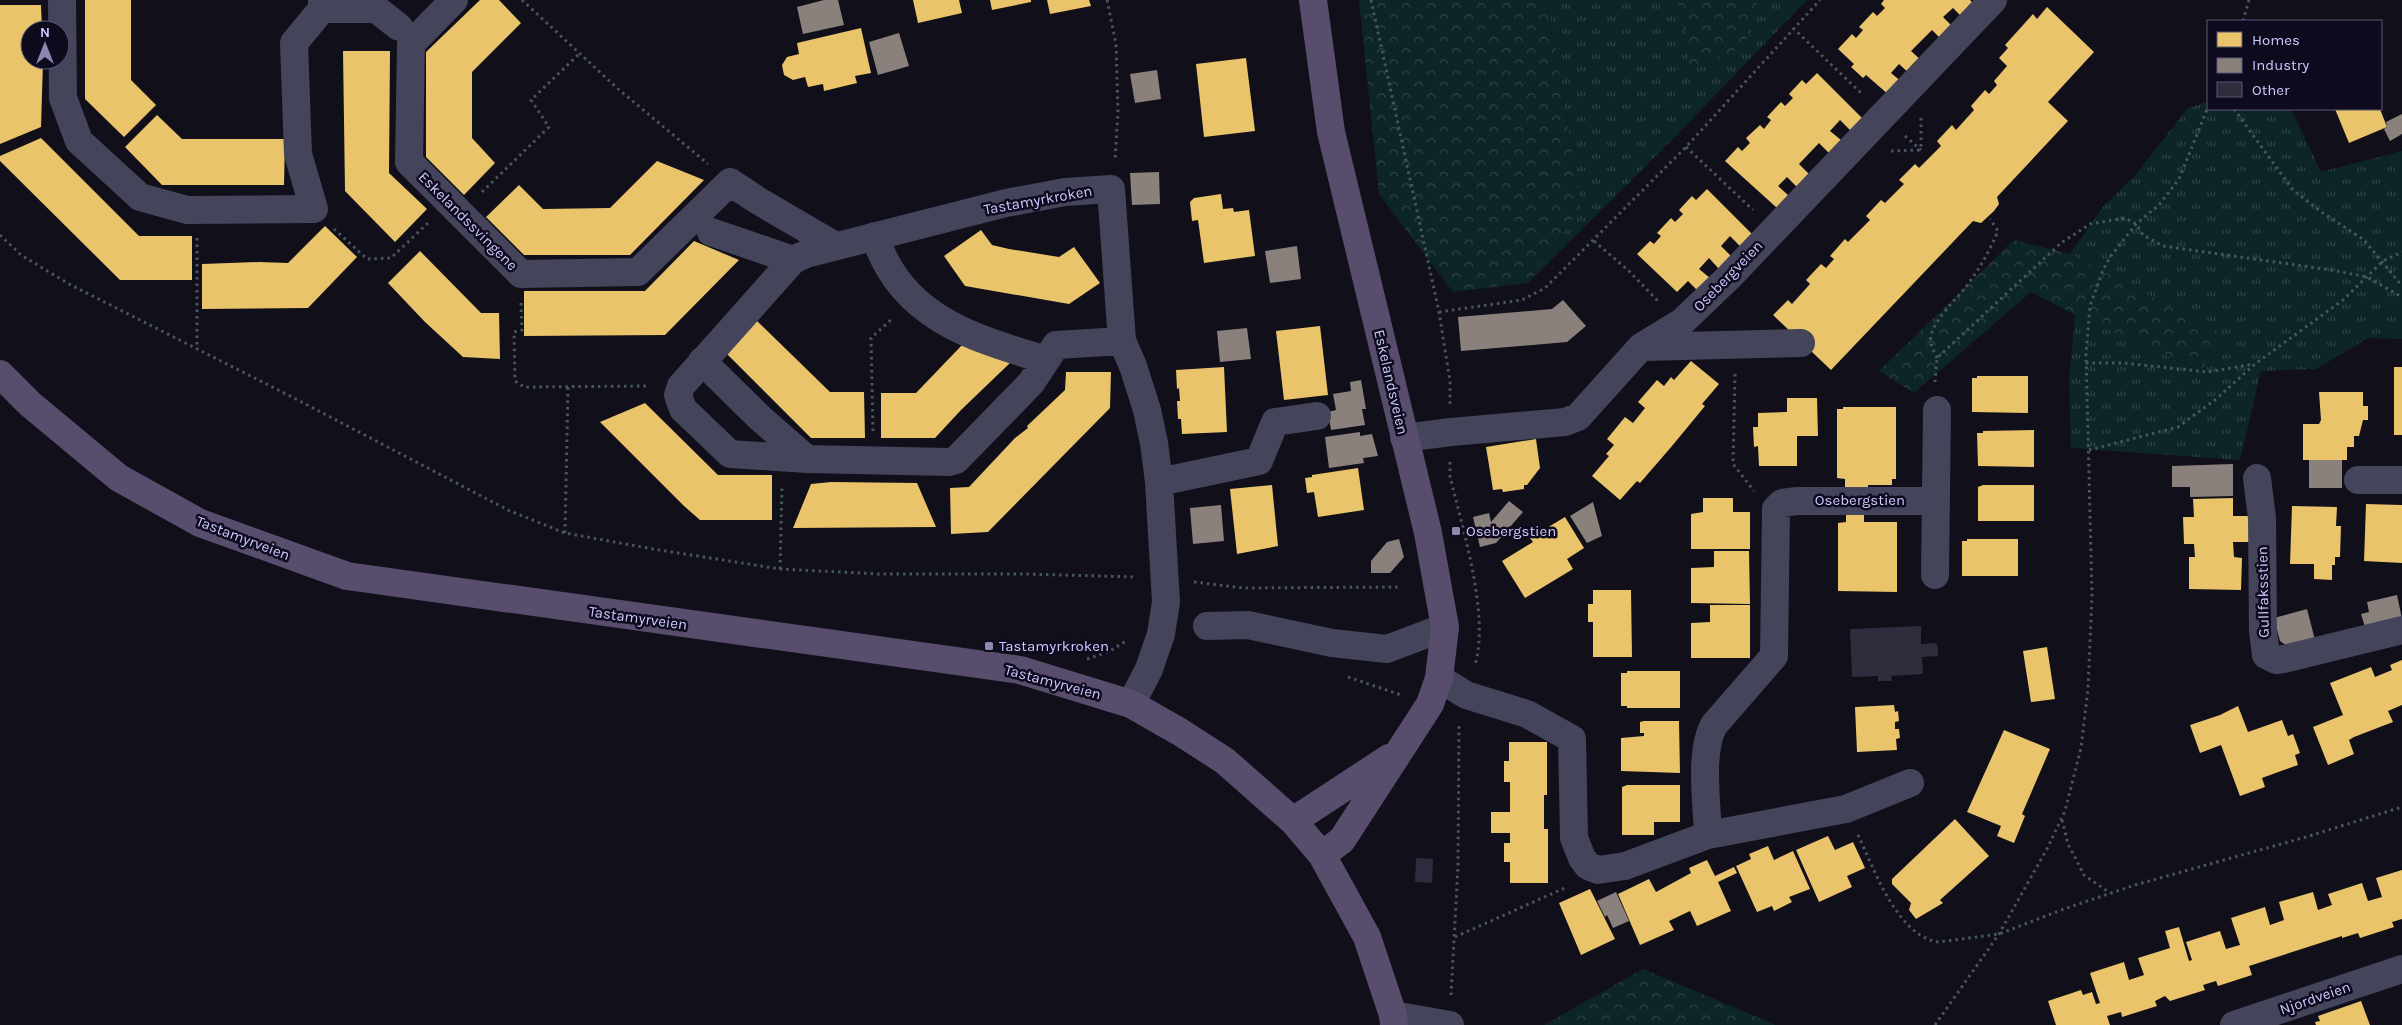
<svg xmlns="http://www.w3.org/2000/svg" width="2402" height="1025" font-family="Karla,sans-serif">
<style>
.grass{fill:url(#grass-tufts)}
.forest{fill:url(#forest-crowns)}
.homes{fill:#e9c46a}
.industry{fill:#8a817c}
.building{fill:#2f2c3d}
.lines{fill:none;stroke-linecap:round;stroke-linejoin:round}
.path{stroke:#475663;stroke-width:3;stroke-dasharray:2.5 4;stroke-linecap:butt}
.minor{stroke:#44445b;stroke-width:28}
.major{stroke:#584d6d;stroke-width:28}
.poi-dot{fill:#8c88af;stroke:#0e0b1e;stroke-width:2}
.labels{text-anchor:middle;dominant-baseline:central;stroke-width:5;stroke-linejoin:round;paint-order:stroke}
.street-label{font-size:15px;fill:#cec9ff;stroke:#0e0b1e}
.poi-label{font-size:15px;fill:#cec9ff;stroke:#0e0b1e;text-anchor:start}
</style>
<defs>
<pattern id="grass-tufts" width="24" height="20" patternUnits="userSpaceOnUse" patternTransform="scale(1.25)"><rect width="24" height="20" fill="#0e2525"/><path d="M3 7l-1-3M5 7V3M7 7l1-3M15 17l-1-3M17 17v-4M19 17l1-3" fill="none" stroke="#304346"/></pattern>
<pattern id="forest-crowns" width="20" height="18" patternUnits="userSpaceOnUse" patternTransform="scale(1.25)"><rect width="20" height="18" fill="#0e2525"/><path d="M2 6a3 3 0 1 1 6 0M12 15a3 3 0 1 1 6 0" fill="none" stroke="#304346"/></pattern>
</defs>
<rect width="100%" height="100%" fill="#110f1a"/>
<path class="grass" d="M1548,0H1807L1676,136L1528,283L1581,207Z
M2208,101V109H2291L2321,172L2402,151V339L2368,338L2316,369L2261,371L2240,460L2071,448L2069,380L2075,315L2201,371L2222,334L2070,254L2103,207L2137,173L2187,109Z"/>
<path class="forest" d="M1359,0H1548L1581,207L1528,283L1453,292L1379,194Z
M1673,0H1758L1744,47L1690,70L1680,7Z
M2014,240L2070,254L2223,334L2201,371L2075,315L2031,292L1914,393L1879,371Z
M1643,969L1776,1025H1544Z"/>
<path class="homes" d="M85,0H131V80L156,105L124,137L85,99Z
M480,0H499L521,23L472,72V138L495,163L464,195L426,157V52Z
M913,0H959L962,13L918,23Z
M990,0H1031V2L992,10Z
M1047,0H1089L1091,6L1050,14Z
M1884,0H1970L1975,5L1963,18L1953,8L1943,17L1954,28L1942,40L1932,30L1911,51L1922,61L1910,74L1899,64L1891,73L1902,82L1889,95L1866,75L1863,78L1851,67L1854,64L1838,49L1852,34L1856,38L1863,30L1859,27L1873,12L1877,16L1885,8L1881,4Z
M0,5H41L42,30H30V60L43,61L41,127L0,144Z
M2047,7L2094,52L2048,102L2068,121L1997,197L1999,204L1994,211L1981,223L1973,221L1831,370L1773,315L1788,300L1792,304L1810,284L1806,280L1821,264L1826,268L1834,259L1830,256L1845,239L1848,242L1870,220L1866,216L1881,200L1885,203L1904,184L1899,180L1915,164L1919,168L1941,146L1937,141L1952,125L1956,130L1974,110L1971,106L1985,90L1989,94L1997,85L1994,81L2007,66L1999,58L2008,48L2005,45L2033,14L2037,19Z
M861,28L871,73L855,76L857,83L824,91L823,84L808,87L805,77L793,80L784,75L782,65L787,57L799,54L797,43Z
M343,51H390L389,173L427,209L395,242L345,191Z
M1246,58L1255,131L1204,137L1196,64Z
M1817,73L1862,118L1851,131L1840,120L1830,131L1841,140L1829,153L1819,143L1799,164L1809,174L1797,187L1787,177L1778,186L1789,196L1777,208L1725,161L1738,147L1742,151L1750,143L1746,138L1760,125L1764,129L1771,120L1767,117L1781,102L1785,106L1793,98L1789,94L1802,80L1806,84Z
M2335,109H2380L2387,127L2349,143Z
M157,115L182,139H285L284,185H162L125,147Z
M41,138L139,236H192V280H120L0,161V156Z
M657,161L704,180L630,255H524L486,217L519,185L543,209L610,208Z
M1707,189L1752,234L1740,246L1730,236L1721,246L1731,256L1719,269L1709,258L1699,269L1710,278L1698,291L1688,281L1677,292L1637,254L1650,241L1654,244L1661,236L1657,233L1671,218L1675,222L1683,214L1679,210L1692,196L1696,200Z
M1221,194L1223,209L1233,208L1234,212L1249,210L1255,256L1204,263L1198,220L1192,221L1190,202L1194,198Z
M325,226L357,257L308,308L202,309V264L259,262L288,263Z
M981,230L992,245L1009,249L1059,257L1074,247L1100,283L1069,304L965,286L944,256Z
M694,241L739,260L665,335L524,336V291H645Z
M420,251L481,313H499L500,359L463,357L425,322L388,283Z
M757,321L830,392H864L865,438H811L725,352Z
M1320,326L1328,395L1284,400L1276,331Z
M963,344L1010,363L961,410L935,438H881V393H916Z
M1691,361L1719,384L1702,404L1705,406L1672,446L1640,483L1637,481L1620,500L1592,476L1609,456L1606,454L1614,445L1607,439L1625,417L1633,423L1645,408L1638,402L1657,380L1664,386L1671,377L1674,380Z
M1224,367L1227,432L1182,434L1181,419H1178L1177,401H1180L1179,388L1177,389L1176,370Z
M2394,367H2402V435H2394Z
M1066,372H1111L1110,408L988,532L951,534L950,488L969,487L1015,438L1028,428L1027,426L1065,390Z
M1977,376H2028V413L1972,412V378H1977Z
M2319,392H2363V406H2368V420H2363L2359,436H2354V447H2347V460H2303V424H2319L2321,420Z
M1787,398H1817L1818,436H1797V466H1759L1758,446L1754,447L1753,427H1758V413L1787,412Z
M645,403L718,475H772V520H700L684,506L600,422Z
M1843,407H1896V479H1892V485H1868V489H1845V479L1837,478V409H1843Z
M2034,430V467L1978,466L1977,433H1983V431Z
M1536,439L1540,468L1527,485H1524V489L1503,492L1502,489L1493,490L1486,447Z
M1358,468L1364,510L1318,517L1314,492L1307,493L1305,478L1312,477V475Z
M831,482L917,483L936,527L793,528L811,484Z
M1272,485L1278,546L1237,554L1230,489Z
M1983,485H2034V521H1978V487Z
M1703,498H1733V512H1750V549H1691V514L1703,512Z
M2233,498V516H2249L2250,542H2233L2234,557L2242,558L2241,590L2189,589V557H2195L2194,544H2184L2183,517H2194L2193,499Z
M2366,504L2402,505V563L2364,561Z
M2292,506L2337,507L2336,526H2341L2340,557H2335V565H2332V580L2314,579V564H2290Z
M1846,511H1864V522H1897V592L1838,591V523L1846,522Z
M1565,517L1584,548L1567,559L1573,569L1525,598L1502,561L1533,542L1530,538Z
M1967,539H2018V576H1962V541H1967Z
M1714,551H1749L1750,604L1691,603V568L1714,567Z
M1593,590H1631L1632,657H1593V622H1588V604H1593Z
M1710,605H1750V658H1691V623L1710,622Z
M2047,647L2055,699L2031,702L2023,651Z
M2402,660V705L2388,711L2393,722L2354,737L2349,740L2354,754L2328,765L2313,727L2343,715L2330,683L2371,667L2375,677L2392,670L2390,665Z
M1627,671H1680V708H1627V706H1621V673H1627Z
M1894,705L1895,712L1898,711L1899,721L1895,722V729H1899L1900,738L1896,739L1897,750L1857,752L1855,707Z
M2238,706L2248,732L2282,720L2288,736L2293,734L2300,753L2295,755L2298,765L2262,778L2265,787L2240,796L2221,745L2200,753L2190,725L2220,715Z
M1644,721H1679L1680,773L1621,771V738L1644,736V733H1640V722Z
M2004,730L2050,749L2022,814L2025,816L2014,843L1997,836L2001,826L1967,812Z
M1509,742H1547V795H1544V829H1548V883H1510V862H1504V843H1510V833H1491V812H1510V782H1504V761H1509Z
M1627,785H1680V822H1654V835H1622V787Z
M1955,819L1989,856L1940,900L1943,903L1916,919L1909,910L1911,903L1892,884V879Z
M1828,836L1835,850L1853,842L1865,868L1847,876L1852,887L1819,902L1796,850Z
M1768,846L1774,860L1793,851L1810,889L1789,897L1792,902L1774,911L1772,906L1757,912L1736,866L1751,859L1749,854Z
M1707,860L1715,876L1734,867L1737,873L1718,882L1731,911L1697,926L1690,911L1669,921L1674,930L1640,945L1618,894L1649,879L1656,892L1691,873L1689,868Z
M2402,870V919L2392,922L2394,927L2360,938L2358,933L2342,938V936L2249,966L2252,975L2218,986L2216,981L2203,985L2205,990L2170,1001L2165,996L2155,1001L2157,1006L2122,1017L2121,1012L2107,1016L2110,1025H2056L2048,1001L2081,990L2083,995L2092,992L2096,1004L2100,1003L2090,973L2124,962L2129,980L2144,975L2138,958L2170,948L2165,931L2179,927L2189,961L2192,960L2186,942L2220,931L2226,949L2240,945L2231,918L2265,907L2270,925L2284,920L2279,902L2313,892L2318,910L2332,905L2328,894L2362,883L2368,901L2382,897L2376,878Z
M1590,889L1615,939L1581,955L1559,903Z
M2361,1001L2370,1025H2316L2315,1022L2320,1021L2318,1016Z"/>
<path class="industry" d="M824,0H838L844,25L803,34L797,7Z
M899,33L909,66L878,75L869,42Z
M1157,70L1161,99L1135,103L1130,74Z
M2402,114V134L2390,141L2384,129L2387,127L2386,122Z
M1159,172L1160,204L1132,205L1130,173Z
M1297,246L1301,279L1270,283L1265,251Z
M1563,300L1586,326L1567,342L1461,351L1458,317L1552,309Z
M1247,328L1251,359L1220,362L1217,331Z
M1361,380L1366,409H1362L1365,425L1331,430L1328,412L1336,410L1333,394L1351,391L1350,382Z
M1360,432V436L1372,434L1378,456L1363,458L1364,463L1329,468L1325,437Z
M2309,460H2342V488H2309Z
M2233,464V496L2190,497V487H2172V466Z
M1509,501L1523,512L1496,543L1480,547L1473,517L1489,513L1491,522Z
M1593,502L1602,536L1587,543L1570,516Z
M1221,505L1224,541L1193,544L1190,508Z
M1399,539L1404,557L1390,573H1371V561L1387,542Z
M2397,595L2402,619L2365,627L2361,614L2369,612L2367,602Z
M2307,609L2315,640L2287,646L2280,641L2274,618Z
M1616,892L1629,921L1613,928L1607,915L1605,917L1597,901Z"/>
<path class="building" d="M1921,626V644L1936,643L1938,648V656L1922,657L1923,674L1891,676L1892,681H1878V676L1852,677L1850,629Z
M1416,858L1433,859L1432,883L1415,882Z"/>
<g class="lines">
<path class="path" d="M522,0L617,88L708,164
M1107,0L1116,44L1118,112L1115,160
M1371,0L1439,312L1450,381V404
M2243,21L2249,0
M1793,28L1863,95
M2234,109L2293,190L2320,211L2364,240L2402,286
M1921,118V150
M1905,136L1921,150
M1686,147L1753,210
M1891,151L1921,150
M482,192L549,127L531,100L579,54
M334,229L367,259L391,258L429,222
M0,235L21,255L69,284L292,397L510,511L565,533L653,549L780,569L879,574H1025L1136,577
M197,238V350
M1594,241L1629,271L1659,302
M521,303L522,330L514,332L515,381L524,387L650,386
M1439,312L1522,300L1545,288L1686,147L1820,0
M1937,358C1934,351 1929,344 1931,336C1935,318 1954,302 1965,288C1979,270 1989,252 1998,231L1990,219
M2086,363H2124L2208,372L2254,364
M1735,374L1733,464L1754,491
M1935,382L1937,358L2061,243L2090,224L2125,218L2136,224L2143,235L2163,246L2331,270L2367,277L2402,297
M873,431L871,338L892,319
M2089,450L2178,427L2215,400L2255,364L2343,300L2383,261L2402,252
M1450,462V476C1462,527 1490,615 1475,665
M565,533L568,387
M780,569L782,486
M1194,582L1243,588L1401,587
M1087,659L1108,652L1126,641
M1348,677L1401,695
M2062,820L2068,844L2084,875L2110,893
M1858,835C1874,868 1897,937 1939,942L1999,934L2064,909L2135,885L2306,837L2402,807
M1455,937L1567,887
M1451,995L1458,866L1459,724
M1935,1025L1999,934L2048,847L2065,811L2081,748L2088,689L2092,595L2086,354L2090,306L2103,270L2111,256L2136,224L2159,205L2179,179L2208,107"/>
<path class="minor" d="M62,0L63,98L79,141L140,197L187,210L314,209L298,154L294,43L322,9
M322,0V9H376L399,27
M454,0L411,44L409,162L521,274L638,272L730,182L757,200L834,245
M711,232L793,260
M875,236C900,317 973,338 1046,360
M1122,341L1056,345L1031,383L956,460L949,462L807,459L730,454L683,409L678,395L681,386L793,260L806,254L1006,203L1065,192L1111,189L1122,341L1133,366L1147,410L1154,443L1159,482L1166,602L1161,634L1149,669L1131,704
M1645,347L1801,343
M702,361L760,418L807,459
M1404,438L1451,432L1565,422L1578,417L1641,347L1682,322L1729,277L1993,0
M2257,478L2262,518L2263,631L2266,655L2276,660L2284,659L2402,630
M2358,480H2402
M1159,482L1259,461L1275,422L1317,416
M1935,575L1937,410
M1207,626L1248,625L1332,643L1387,649L1445,627
M1439,678L1466,695L1527,714L1572,739L1574,838L1582,858L1588,866L1598,870L1625,866L1708,835L1846,809L1910,783
M1708,835C1707,804 1699,752 1714,725L1774,656L1776,509L1782,503L1797,501H1936
M1393,1015L1450,1025
M2234,1025L2402,969"/>
<path class="major" d="M1313,0L1331,132L1428,533L1445,627L1439,678L1430,704L1342,840L1322,855
M0,374L30,404L119,478L200,523L347,576L1020,670L1131,704L1180,732L1225,761L1293,821L1322,855L1367,937L1393,1015L1394,1025
M1293,821L1389,758"/>
</g>
<g class="poi-dot">
<rect x="1451" y="526" width="10" height="10" rx="2.5"/>
<rect x="984" y="641" width="10" height="10" rx="2.5"/>
</g>
<g class="labels">
<g class="street-label">
<text transform="translate(1038 200) rotate(-10)">Tastamyrkroken</text>
<text transform="translate(468 221) rotate(45)">Eskelandssvingene</text>
<text transform="translate(1728 276) rotate(-46)">Osebergveien</text>
<text transform="translate(1391 382) rotate(77)">Eskelandsveien</text>
<text x="1860" y="500">Osebergstien</text>
<text transform="translate(243 538) rotate(21)">Tastamyrveien</text>
<text transform="translate(2263 592) rotate(-91)">Gullfaksstien</text>
<text transform="translate(638 618) rotate(8)">Tastamyrveien</text>
<text transform="translate(1053 682) rotate(15)">Tastamyrveien</text>
<text transform="translate(2315 998) rotate(-19)">Njordveien</text>
</g>
<g class="poi-label">
<text x="1466" y="531">Osebergstien</text>
<text x="999" y="646">Tastamyrkroken</text>
</g>
</g>
<rect x="2207" y="20" width="175" height="90" fill="#0e0b1e" stroke="#5b5778"/>
<rect x="2217" y="32" width="25" height="15" fill="#e9c46a" stroke="#5b5778"/>
<text x="2252" y="45" font-size="15" fill="#cec9ff">Homes</text>
<rect x="2217" y="58" width="25" height="15" fill="#8a817c" stroke="#5b5778"/>
<text x="2252" y="70" font-size="15" fill="#cec9ff">Industry</text>
<rect x="2217" y="82" width="25" height="15" fill="#2f2c3d" stroke="#5b5778"/>
<text x="2252" y="95" font-size="15" fill="#cec9ff">Other</text>
<g transform="translate(45 45)"><circle r="24" fill="#0e0b1e" stroke="#5b5778"/>
<path d="M0-4L9 19L0 12L-9 19Z" fill="#8c88af"/>
<text y="-8" font-size="14" font-weight="bold" text-anchor="middle" fill="#cec9ff">N</text>
</g>
</svg>
